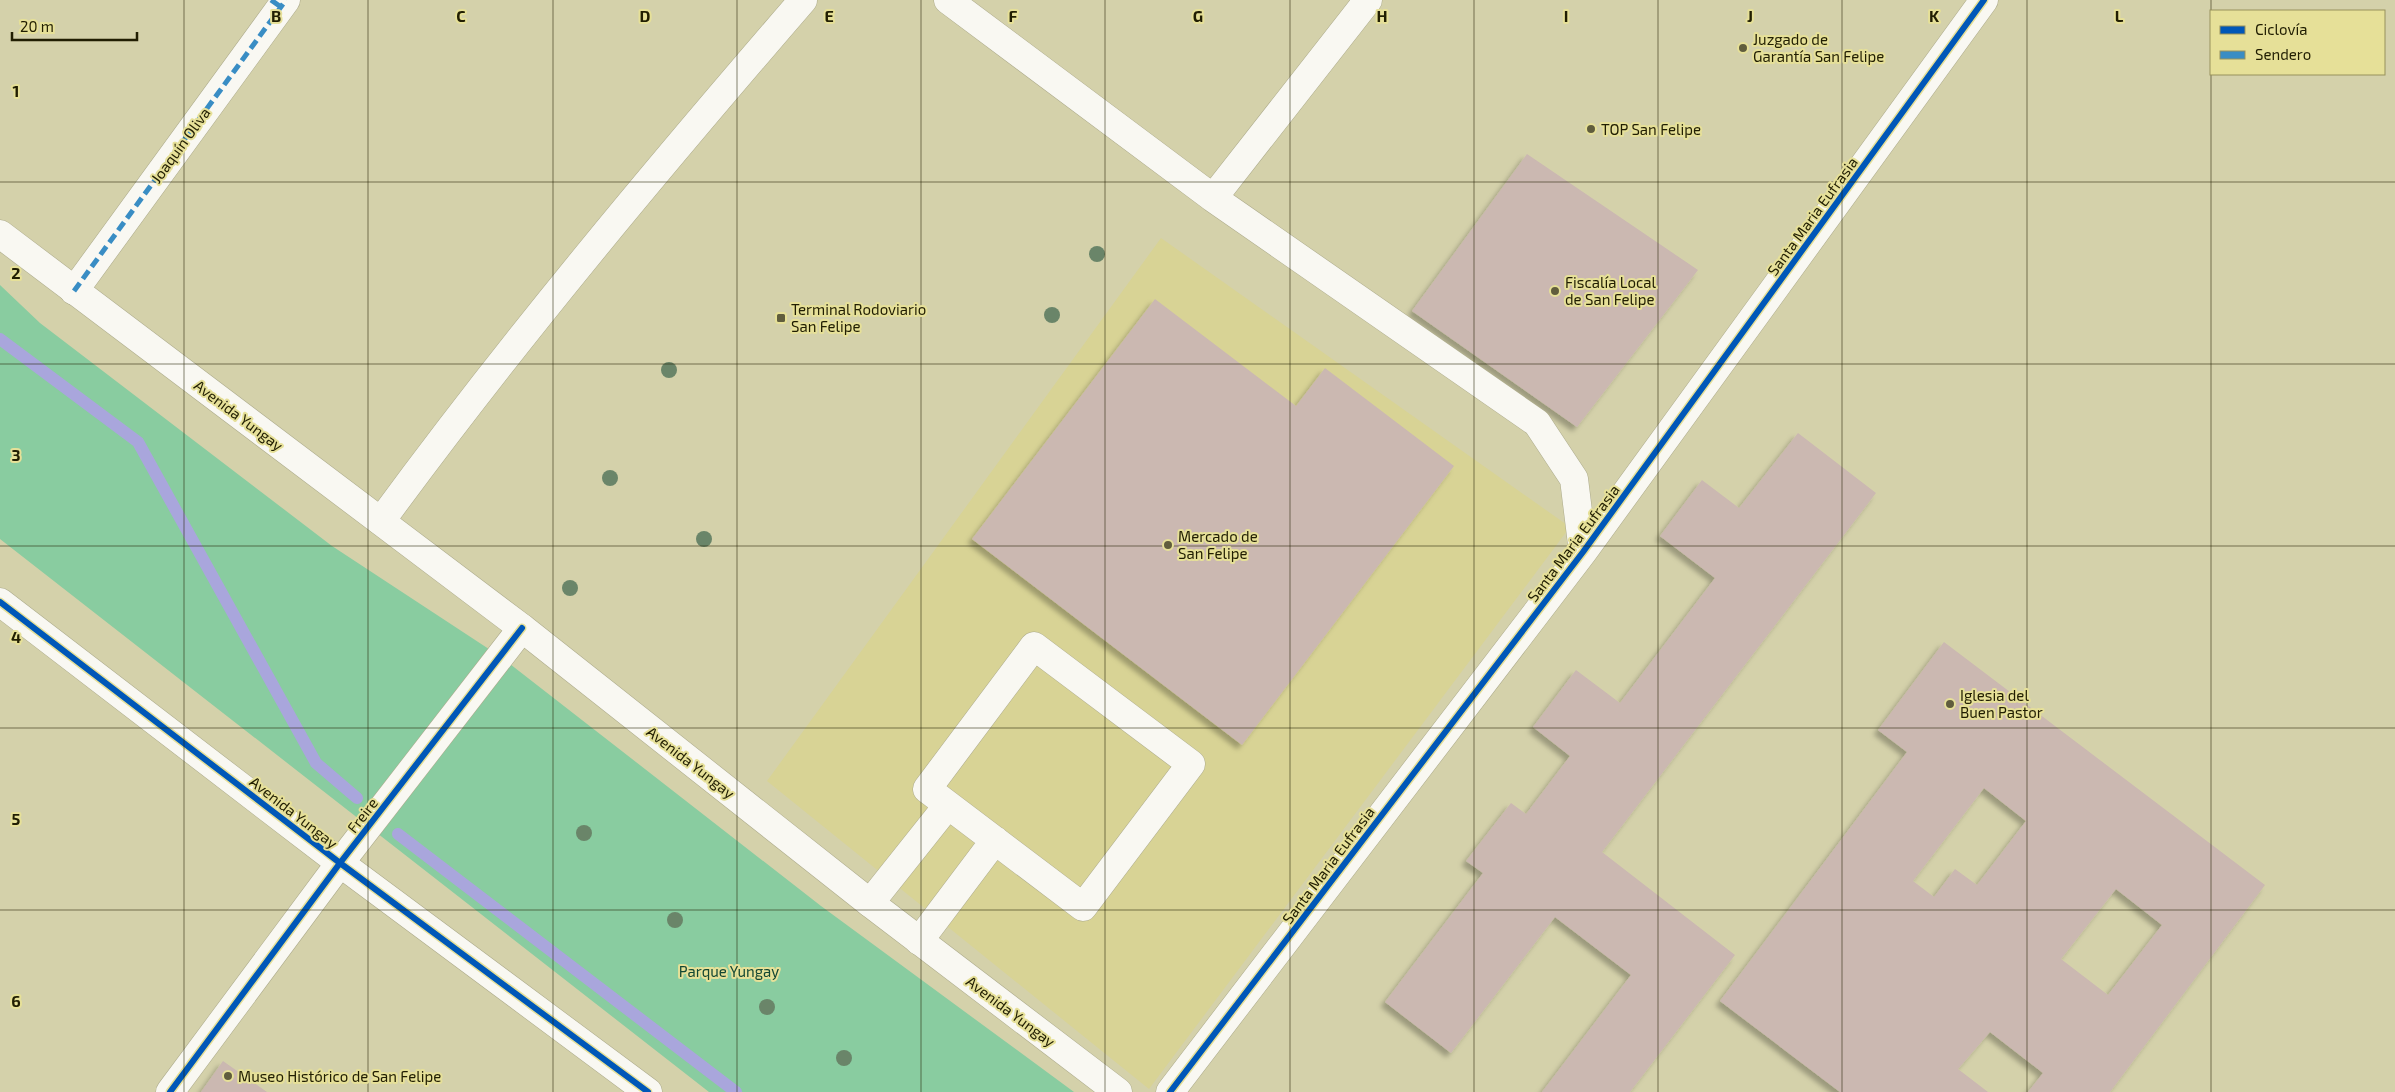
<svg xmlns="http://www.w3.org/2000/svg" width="2395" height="1092" font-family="'Exo 2',sans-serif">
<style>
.built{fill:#d8d395}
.green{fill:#89cca0}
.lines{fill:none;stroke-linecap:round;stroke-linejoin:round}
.stream{stroke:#a9a6dc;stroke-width:12}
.building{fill:#cbb8b1;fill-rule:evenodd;filter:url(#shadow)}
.minor-casing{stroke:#acaa8b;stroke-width:29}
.major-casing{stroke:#acaa8b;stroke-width:29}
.minor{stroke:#f9f8f2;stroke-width:28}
.major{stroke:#f9f8f2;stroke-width:28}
.quiet{stroke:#398dc4;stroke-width:5;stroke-dasharray:10 5;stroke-linecap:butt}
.cycleway-casing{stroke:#e6e098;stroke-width:9}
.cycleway{stroke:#0057b8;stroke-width:6}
.tree{fill:#6a8569}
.grid{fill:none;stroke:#211e02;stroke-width:1;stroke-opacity:0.55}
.poi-dot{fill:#605d3d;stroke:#e6e098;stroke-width:2}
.labels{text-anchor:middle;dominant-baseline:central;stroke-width:4;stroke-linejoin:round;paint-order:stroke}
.poi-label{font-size:15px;fill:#211e02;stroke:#e6e098;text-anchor:start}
.street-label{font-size:15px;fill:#211e02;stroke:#e6e098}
.park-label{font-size:15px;fill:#134733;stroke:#e6e098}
.grid-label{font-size:16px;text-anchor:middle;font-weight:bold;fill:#211e02;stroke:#e6e098;stroke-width:4;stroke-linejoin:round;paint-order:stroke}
</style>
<defs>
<filter id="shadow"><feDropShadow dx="-4.5" dy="4.5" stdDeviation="2.5" flood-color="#0004"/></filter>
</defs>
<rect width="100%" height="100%" fill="#d4d1aa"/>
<path class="built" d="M1161,238L1570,527L1149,1089L767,781Z"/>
<path class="green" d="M0,285L40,323L332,546L501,657L821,906L1074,1092H709L0,539Z"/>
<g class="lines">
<path class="stream" d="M0,339L138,442L316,763L357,798
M398,834L736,1092"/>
</g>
<path class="building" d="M1527,154L1698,270L1577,427L1412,311Z
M1155,299L1296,406L1325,368L1454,466L1242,745L972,539Z
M1798,433L1876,493L1602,852L1735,955L1630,1092H1542L1631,975L1555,917L1451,1053L1385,1002L1483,873L1466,861L1511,803L1526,814L1570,756L1533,727L1576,670L1620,703L1715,578L1660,536L1702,480L1739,508Z
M1944,642L2265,885L2110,1092H2028L2043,1073L1990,1032L1958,1069L1988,1092H1840L1720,1001L1907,752L1878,730ZM1984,788L2026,821L1977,885L1955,869L1934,897L1913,881ZM2116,889L2162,925L2108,995L2061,959Z
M223,1061L267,1092H201Z"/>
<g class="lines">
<defs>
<path id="minor" d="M948,0L1213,198L1537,423L1574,479L1583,552
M1213,198L1368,0
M74,291L286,0
M381,521C513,341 657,169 803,0
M1034,646L1191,764L1083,907L927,789Z
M870,903L948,805
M919,941L995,840
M170,1092L340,863L522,628
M1170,1092L1583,552L1984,0"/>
<path id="major" d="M0,234L522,628L870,903L1118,1092
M0,602L340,863L648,1092"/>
</defs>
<use href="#minor" class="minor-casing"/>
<use href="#major" class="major-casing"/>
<use href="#minor" class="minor"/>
<use href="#major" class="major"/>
<path class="quiet" d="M271,0L281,7
M74,291L286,0"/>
<defs>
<path id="cycleway" d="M0,602L340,863L648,1092
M170,1092L340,863L522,628
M1170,1092L1583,552L1984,0"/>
</defs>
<use href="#cycleway" class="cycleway-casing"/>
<use href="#cycleway" class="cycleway"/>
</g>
<g class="tree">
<circle cx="1097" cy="254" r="8"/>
<circle cx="1052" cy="315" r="8"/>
<circle cx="669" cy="370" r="8"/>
<circle cx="610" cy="478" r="8"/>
<circle cx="704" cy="539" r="8"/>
<circle cx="570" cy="588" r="8"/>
<circle cx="584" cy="833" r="8"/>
<circle cx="675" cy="920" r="8"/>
<circle cx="767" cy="1007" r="8"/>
<circle cx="844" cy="1058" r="8"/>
</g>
<path class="grid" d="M184,0V1092M368,0V1092M553,0V1092M737,0V1092M921,0V1092M1105,0V1092M1290,0V1092M1474,0V1092M1658,0V1092M1842,0V1092M2027,0V1092M2211,0V1092M0,182H2395M0,364H2395M0,546H2395M0,728H2395M0,910H2395"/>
<g class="poi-dot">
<circle cx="1743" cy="48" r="5"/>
<circle cx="1591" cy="129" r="5"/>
<circle cx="1555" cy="291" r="5"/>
<rect x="776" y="313" width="10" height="10" rx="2.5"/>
<circle cx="1168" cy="545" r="5"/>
<circle cx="1950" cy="704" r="5"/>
<circle cx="228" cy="1076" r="5"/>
</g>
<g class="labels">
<g class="poi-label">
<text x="1753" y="39">Juzgado de<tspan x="1753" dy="17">Garantía San Felipe</tspan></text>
<text x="1601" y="129">TOP San Felipe</text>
<text x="1565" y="282">Fiscalía Local<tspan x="1565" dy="17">de San Felipe</tspan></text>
<text x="791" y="309">Terminal Rodoviario<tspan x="791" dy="17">San Felipe</tspan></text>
<text x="1178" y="536">Mercado de<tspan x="1178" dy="17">San Felipe</tspan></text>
<text x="1960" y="695">Iglesia del<tspan x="1960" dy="17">Buen Pastor</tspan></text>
<text x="238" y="1076">Museo Histórico de San Felipe</text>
</g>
<g class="street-label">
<text transform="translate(180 145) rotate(-54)">Joaquín Oliva</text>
<text transform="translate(1812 216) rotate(-54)">Santa Maria Eufrasia</text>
<text transform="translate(239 415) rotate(37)">Avenida Yungay</text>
<text transform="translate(1573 543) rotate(-53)">Santa Maria Eufrasia</text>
<text transform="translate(691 762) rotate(38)">Avenida Yungay</text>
<text transform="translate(294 812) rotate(38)">Avenida Yungay</text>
<text transform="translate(362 815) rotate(-52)">Freire</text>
<text transform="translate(1328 865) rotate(-53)">Santa Maria Eufrasia</text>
<text transform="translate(1011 1011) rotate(37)">Avenida Yungay</text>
</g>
<g class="park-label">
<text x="729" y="971">Parque Yungay</text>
</g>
</g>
<g class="grid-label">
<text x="276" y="22">B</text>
<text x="461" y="22">C</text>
<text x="645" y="22">D</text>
<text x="829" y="22">E</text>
<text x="1013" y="22">F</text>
<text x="1198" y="22">G</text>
<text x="1382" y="22">H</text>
<text x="1566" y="22">I</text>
<text x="1750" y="22">J</text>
<text x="1934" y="22">K</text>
<text x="2119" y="22">L</text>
<text x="16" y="97">1</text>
<text x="16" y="279">2</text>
<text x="16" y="461">3</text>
<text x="16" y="643">4</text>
<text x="16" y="825">5</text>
<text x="16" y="1007">6</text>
</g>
<rect x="2210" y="10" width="175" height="65" fill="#e6e098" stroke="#97925c"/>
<rect x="2220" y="26" width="25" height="8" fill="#0057b8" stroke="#97925c"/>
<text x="2255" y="35" font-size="15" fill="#211e02">Ciclovía</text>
<rect x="2220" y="51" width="25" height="8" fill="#398dc4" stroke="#97925c"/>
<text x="2255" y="60" font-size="15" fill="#211e02">Sendero</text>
<path d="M12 32v8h125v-8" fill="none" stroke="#211e02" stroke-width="2.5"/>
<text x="20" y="32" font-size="15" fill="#211e02" stroke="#e6e098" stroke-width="4" paint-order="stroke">20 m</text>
</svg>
